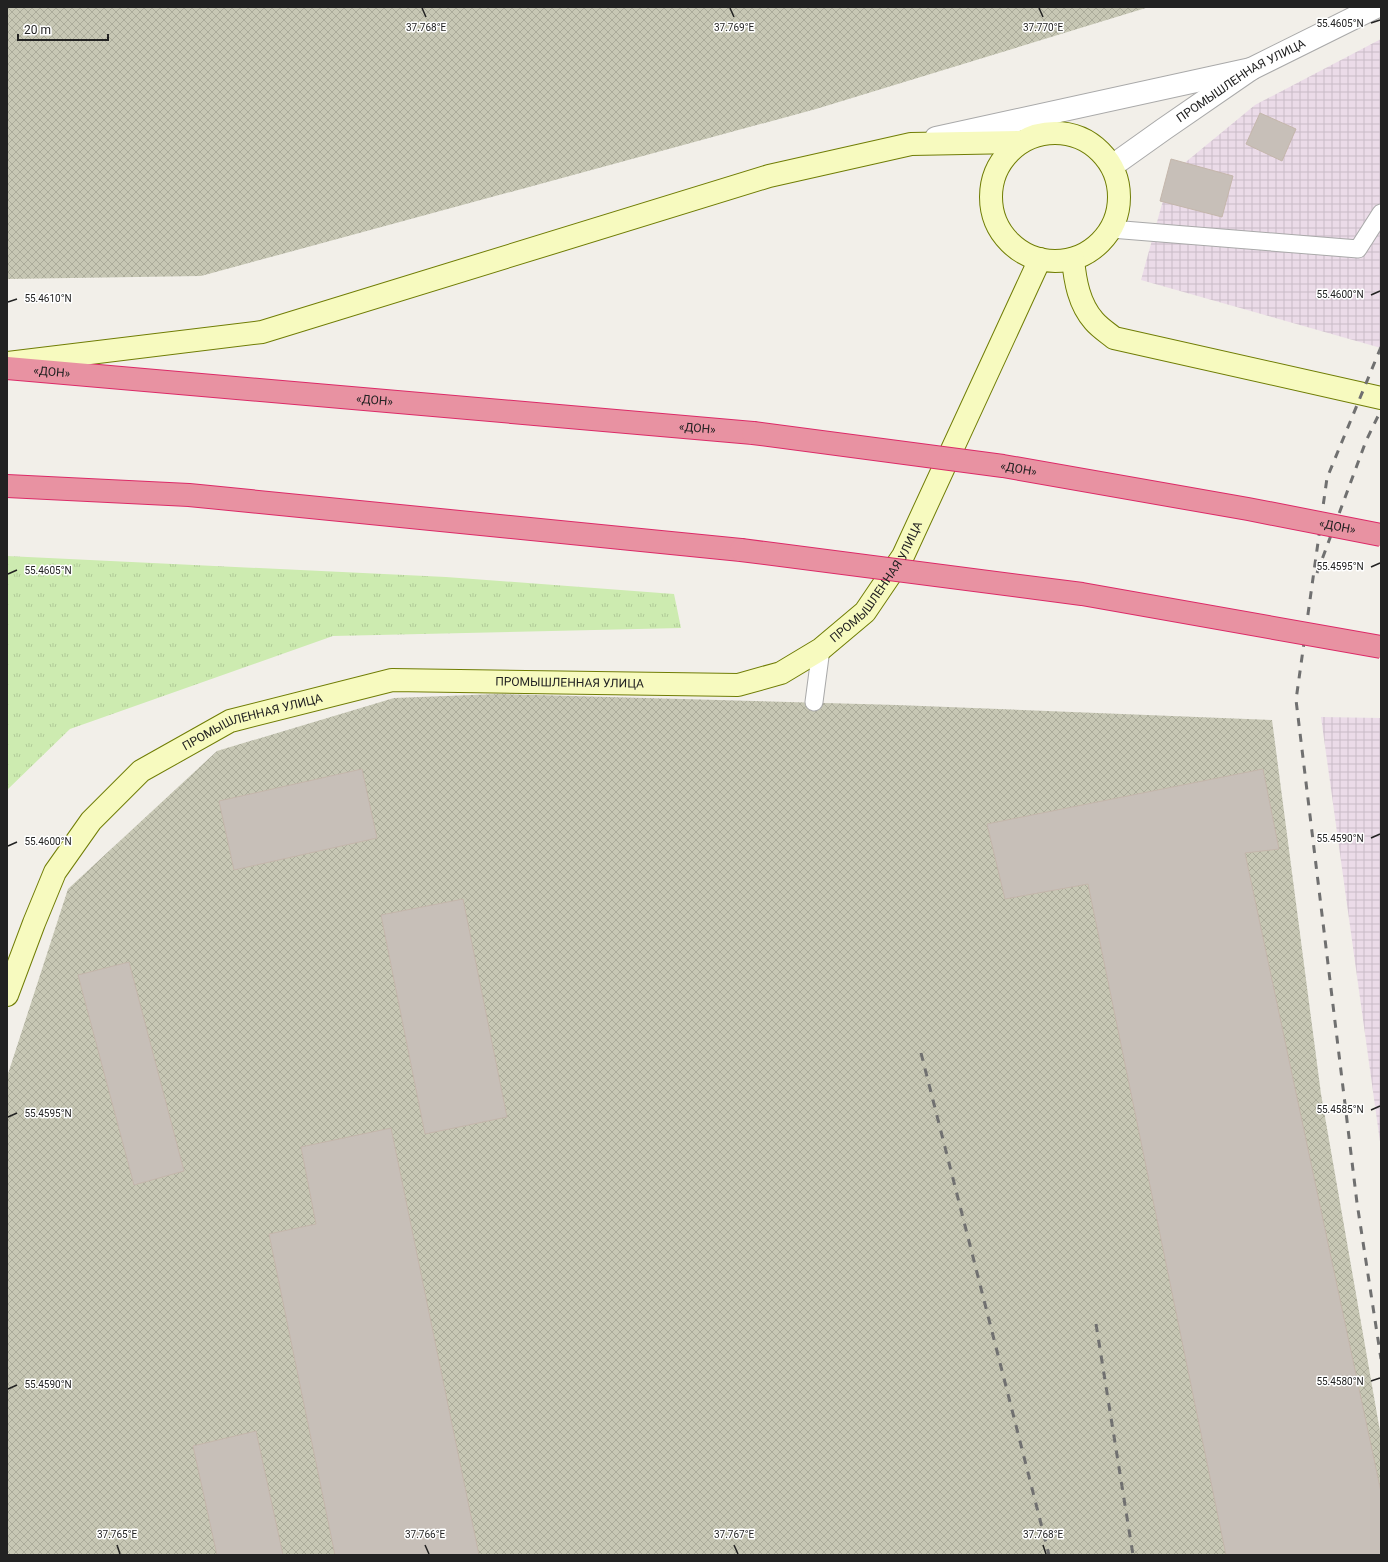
<svg xmlns="http://www.w3.org/2000/svg" width="1388" height="1562" font-family="Roboto,sans-serif">
<style>
.industrial{fill:url(#industrial-grid)}
.construction{fill:url(#construction-cross-hatch)}
.grass{fill:url(#grass-tufts)}
.building{fill:#c7bfb8;stroke:#c4b6ab}
.lines{fill:none;stroke-linecap:round;stroke-linejoin:round}
.lane-casing{stroke:#a9a9a9;stroke-width:19}
.street-casing{stroke:#a9a9a9;stroke-width:24}
.secondary-casing{stroke:#707d05;stroke-width:24}
.highway-casing{stroke:#dc2a67;stroke-width:24}
.lane{stroke:#fff;stroke-width:17}
.street{stroke:#fff;stroke-width:22}
.secondary{stroke:#f7fabf;stroke-width:22}
.highway{stroke:#e892a2;stroke-width:22}
.rail{stroke:#707070;stroke-width:3;stroke-dasharray:8 8;stroke-linecap:butt}
.highway-bridge-casing{stroke:#dc2a67;stroke-width:24;stroke-linecap:butt}
.highway-bridge{stroke:#e892a2;stroke-width:22}
.ticks{fill:none;stroke:#222;stroke-width:1.5}
.labels{text-anchor:middle;dominant-baseline:central;stroke-width:3;stroke-linejoin:round;paint-order:stroke}
.street-label{font-size:12px;fill:#222;stroke:#fff}
.ticks-label{font-size:10px;text-anchor:middle;fill:#222;stroke:#fff;stroke-width:3;stroke-linejoin:round;paint-order:stroke}
</style>
<defs>
<pattern id="industrial-grid" width="8" height="8" patternUnits="userSpaceOnUse"><rect width="8" height="8" fill="#ebdbe8"/><path d="M0 4h8M4 0v8" fill="none" stroke="#c9bcc7"/></pattern>
<pattern id="construction-cross-hatch" width="8" height="8" patternUnits="userSpaceOnUse"><rect width="8" height="8" fill="#c7c7b4"/><path d="M0 0l8 8M0 8l8-8" fill="none" stroke="#abab9a"/></pattern>
<pattern id="grass-tufts" width="24" height="20" patternUnits="userSpaceOnUse"><rect width="24" height="20" fill="#cdebb0"/><path d="M3 7l-1-3M5 7V3M7 7l1-3M15 17l-1-3M17 17v-4M19 17l1-3" fill="none" stroke="#b0c997"/></pattern>
</defs>
<rect width="100%" height="100%" fill="#f2efe9"/>
<path class="industrial" d="M1381,39V348L1141,280L1170,175L1255,105Z
M1321,717L1381,718V1149Z"/>
<path class="construction" d="M7,7H1149L816,109L201,276L7,279Z
M498,694L897,705L1272,720L1321,1094L1381,1437V1555H7V1077L68,889L217,751L394,698Z"/>
<path class="grass" d="M7,556L446,577L674,594L681,628L333,636L70,729L7,790Z"/>
<path class="building" d="M1260,113L1296,129L1282,161L1246,144Z
M1171,159L1233,176L1222,217L1160,201Z
M362,769L377,838L234,870L219,801Z
M1263,769L1279,849L1245,853L1381,1492V1555H1226L1088,884L1005,899L987,824Z
M463,899L507,1117L425,1134L381,915Z
M129,962L184,1171L134,1185L78,975Z
M391,1128L479,1555H335L269,1234L316,1224L301,1147Z
M256,1431L283,1555H217L193,1446Z"/>
<g class="lines">
<defs>
<path id="lane" d="M1111,229L1358,249L1381,213
M814,702L821,649"/>
<g id="street">
<path d="M936,138L1251,69"/>
<path id="s1" d="M1112,166L1164,129L1251,69L1376,7"/>
</g>
<g id="secondary">
<circle cx="1055" cy="197" r="64"/>
<path d="M1073,259C1075,281 1079,304 1094,321C1100,328 1108,333 1114,338L1381,398"/>
<path d="M8,363L262,332L769,176L911,144L1021,142"/>
<path id="s2" d="M7,995L34,923L55,872L91,821L141,771L230,721L392,680L738,685L781,673L821,649L865,612L903,556L1040,259"/>
</g>
<g id="highway">
<path id="s3" d="M7,368L753,433"/>
<path d="M7,486L189,495L741,550"/>
</g>
</defs>
<use href="#lane" class="lane-casing"/>
<use href="#street" class="street-casing"/>
<use href="#secondary" class="secondary-casing"/>
<use href="#highway" class="highway-casing"/>
<use href="#lane" class="lane"/>
<use href="#street" class="street"/>
<use href="#secondary" class="secondary"/>
<use href="#highway" class="highway"/>
<path class="rail" d="M1381,347L1327,478L1296,700L1357,1203L1381,1359
M1317,573L1366,441L1381,410
M921,1053L1049,1555
M1096,1324L1133,1555"/>
<defs>
<g id="highway-bridge">
<path id="s4" d="M753,433L1003,466L1248,509L1381,535"/>
<path d="M741,550L1082,594L1381,647"/>
</g>
</defs>
<use href="#highway-bridge" class="highway-bridge-casing"/>
<use href="#highway-bridge" class="highway-bridge"/>
</g>
<path class="ticks" d="M422,8L426,17M730,8L734,17M1039,8L1043,17M1371,23L1380,20M1371,295L1380,291M8,302L17,299M1371,567L1380,563M8,574L17,570M1371,838L1380,834M8,846L17,842M1371,1110L1380,1106M8,1117L17,1113M1371,1381L1380,1378M8,1389L17,1385M117,1545L120,1554M425,1545L429,1554M734,1545L738,1554M1043,1545L1046,1554"/>
<g class="labels">
<g class="street-label">
<text stroke="none"><textPath href="#s1" startOffset="155">ПРОМЫШЛЕННАЯ УЛИЦА</textPath></text>
<text stroke="none"><textPath href="#s3" startOffset="45">«ДОН»</textPath></text>
<text stroke="none"><textPath href="#s3" startOffset="369">«ДОН»</textPath></text>
<text stroke="none"><textPath href="#s3" startOffset="693">«ДОН»</textPath></text>
<text stroke="none"><textPath href="#s4" startOffset="268">«ДОН»</textPath></text>
<text stroke="none"><textPath href="#s4" startOffset="592">«ДОН»</textPath></text>
<text stroke="none"><textPath href="#s2" startOffset="1060">ПРОМЫШЛЕННАЯ УЛИЦА</textPath></text>
<text stroke="none"><textPath href="#s2" startOffset="712">ПРОМЫШЛЕННАЯ УЛИЦА</textPath></text>
<text stroke="none"><textPath href="#s2" startOffset="388">ПРОМЫШЛЕННАЯ УЛИЦА</textPath></text>
</g>
</g>
<g class="ticks-label">
<text x="1340" y="27">55.4605°N</text>
<text x="426" y="31">37.768°E</text>
<text x="734" y="31">37.769°E</text>
<text x="1043" y="31">37.770°E</text>
<text x="1340" y="298">55.4600°N</text>
<text x="48" y="302">55.4610°N</text>
<text x="1340" y="570">55.4595°N</text>
<text x="48" y="574">55.4605°N</text>
<text x="1340" y="842">55.4590°N</text>
<text x="48" y="845">55.4600°N</text>
<text x="1340" y="1113">55.4585°N</text>
<text x="48" y="1117">55.4595°N</text>
<text x="1340" y="1385">55.4580°N</text>
<text x="48" y="1388">55.4590°N</text>
<text x="117" y="1538">37.765°E</text>
<text x="425" y="1538">37.766°E</text>
<text x="734" y="1538">37.767°E</text>
<text x="1043" y="1538">37.768°E</text>
</g>
<rect width="1388" height="1562" fill="none" stroke="#222222" stroke-width="16"/>
<path d="M18 34v6h90v-6" fill="none" stroke="#222222" stroke-width="2"/>
<text x="24" y="34" font-size="12" fill="#222222" stroke="#ffffff" stroke-width="3" paint-order="stroke">20 m</text>
</svg>
